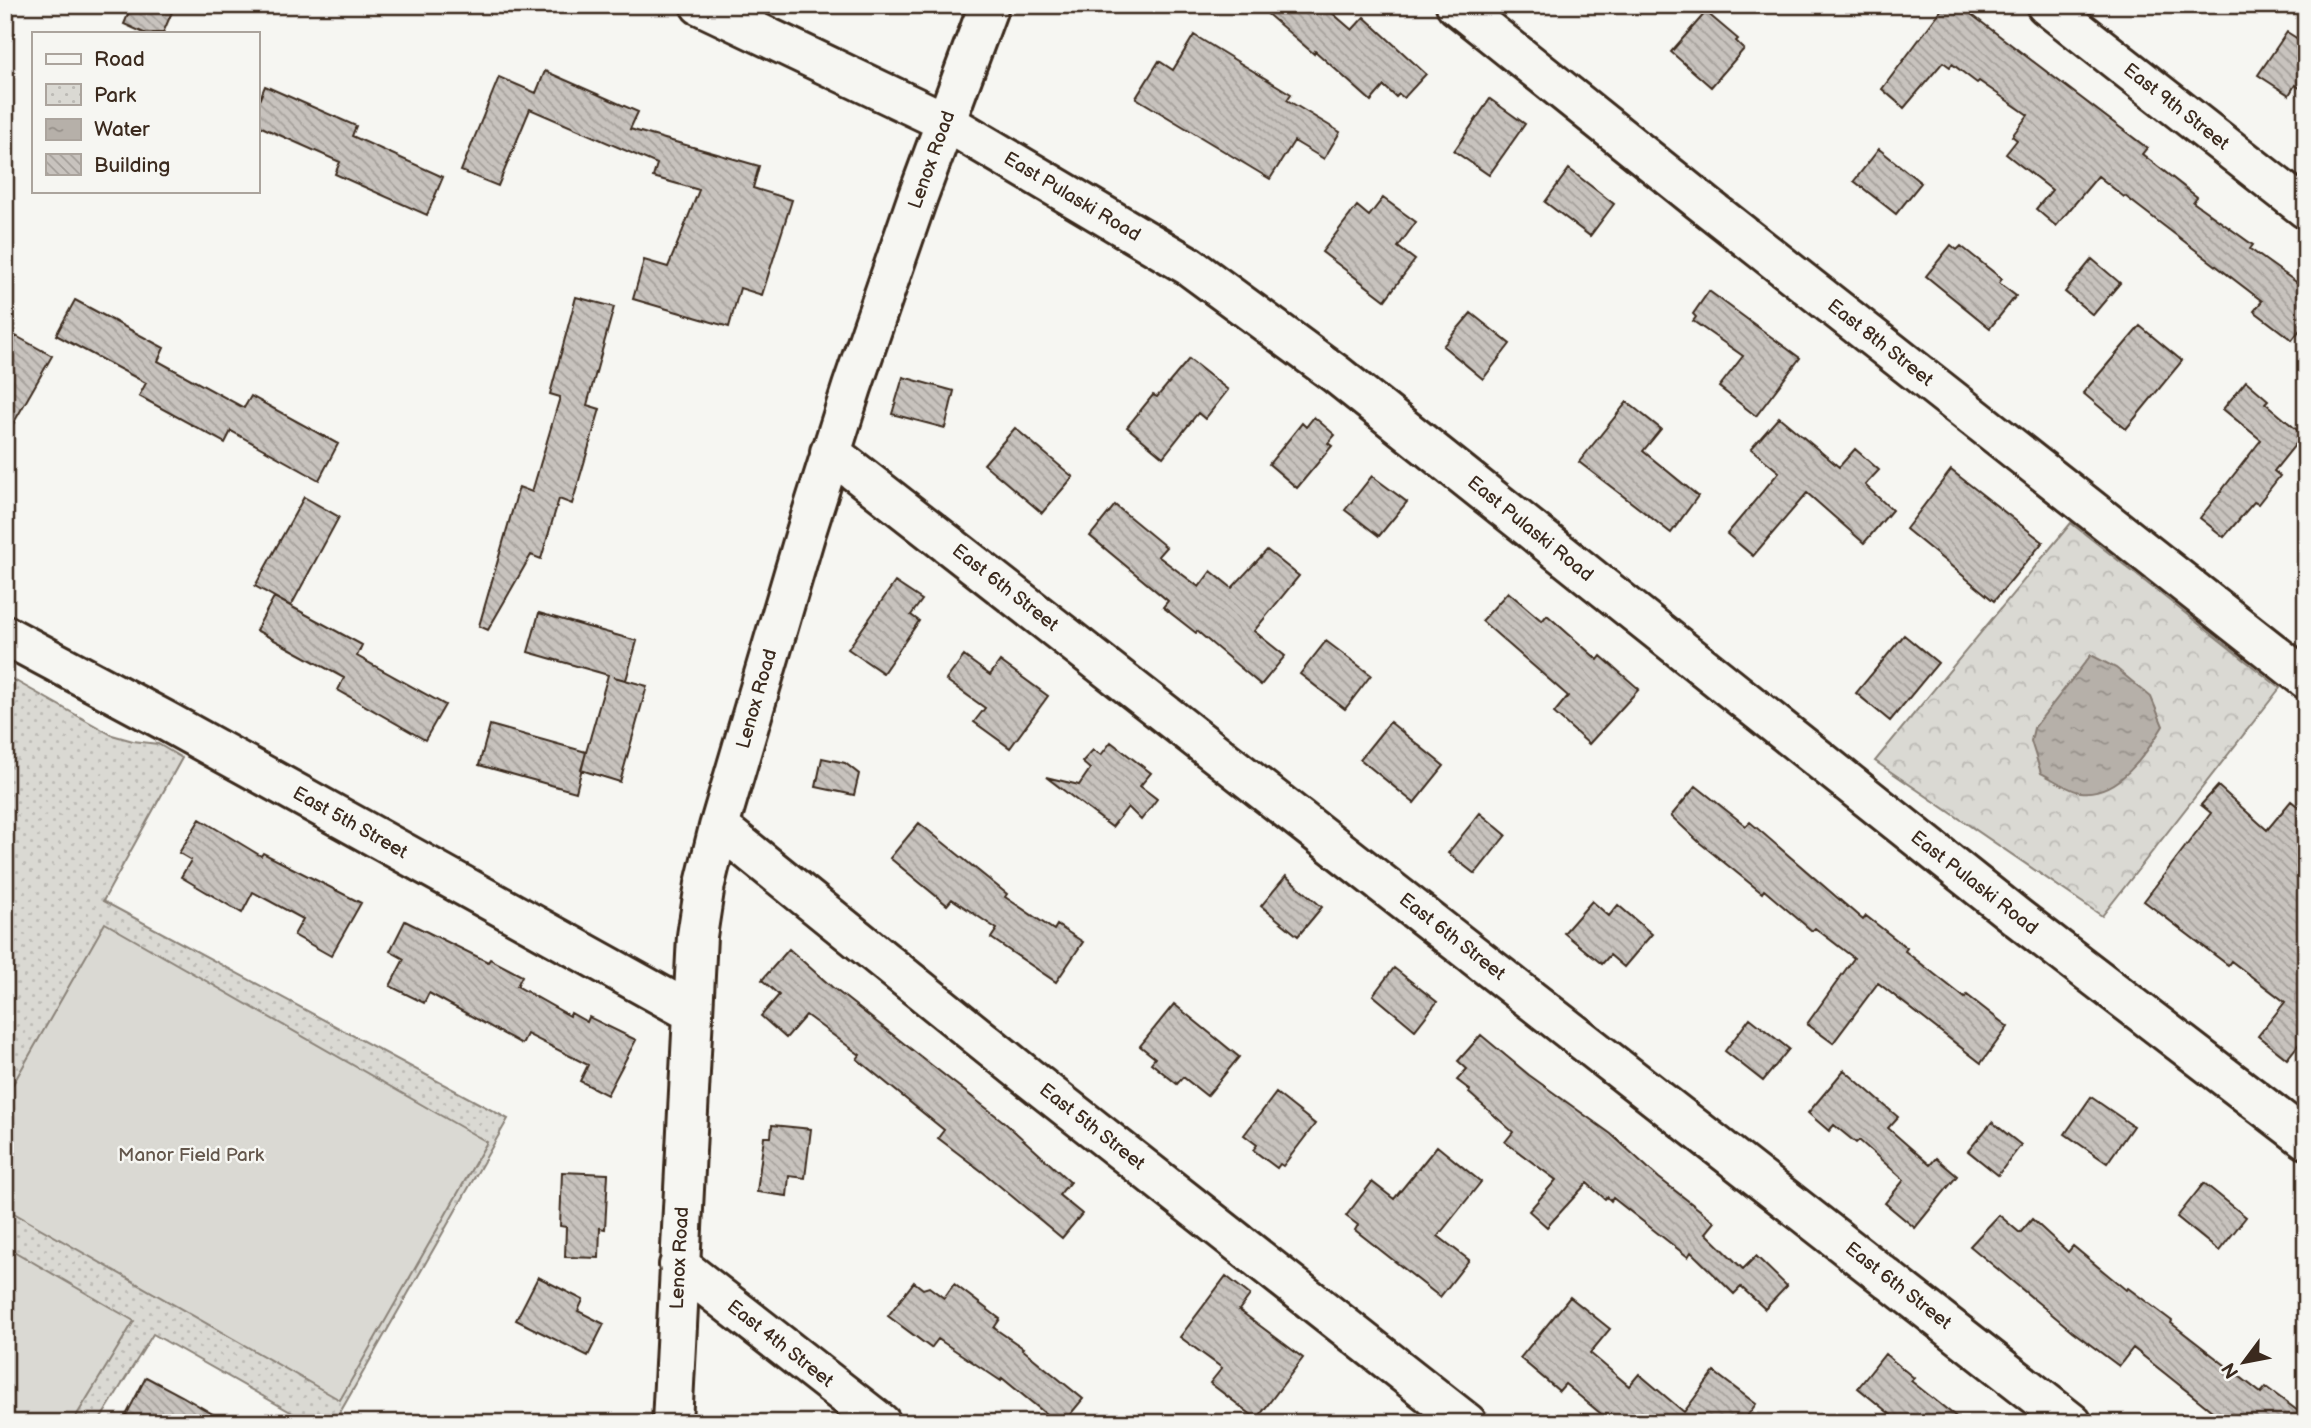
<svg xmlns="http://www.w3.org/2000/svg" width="2311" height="1428" font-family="'Balsamiq Sans',sans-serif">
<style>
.forest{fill:url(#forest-crowns);stroke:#8a8278;stroke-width:2}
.park{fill:url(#park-dots);stroke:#8a8278;stroke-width:2}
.pitch{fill:#dad9d3;stroke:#8a8278;stroke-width:2}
.water{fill:url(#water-ripples);stroke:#857a71;stroke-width:2}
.building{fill:url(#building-back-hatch);stroke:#3b2a1e;stroke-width:2}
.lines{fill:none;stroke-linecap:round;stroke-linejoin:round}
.minor-casing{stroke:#3b2a1e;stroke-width:44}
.major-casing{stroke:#3b2a1e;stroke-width:44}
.minor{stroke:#f6f6f2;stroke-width:38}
.major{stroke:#f6f6f2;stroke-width:38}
.labels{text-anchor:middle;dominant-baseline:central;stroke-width:5;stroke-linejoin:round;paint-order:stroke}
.street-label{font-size:19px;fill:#3b2a1e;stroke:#f6f6f2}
.park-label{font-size:19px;fill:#63564b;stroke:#f6f6f2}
</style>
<defs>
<pattern id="forest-crowns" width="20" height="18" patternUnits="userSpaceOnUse" patternTransform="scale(1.75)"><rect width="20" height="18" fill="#dad9d3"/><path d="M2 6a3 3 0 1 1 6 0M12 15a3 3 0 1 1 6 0" fill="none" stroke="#bcbab5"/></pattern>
<pattern id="park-dots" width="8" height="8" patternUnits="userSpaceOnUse" patternTransform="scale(1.75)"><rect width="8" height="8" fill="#dad9d3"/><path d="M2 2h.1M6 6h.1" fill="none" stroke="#bcbab5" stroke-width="1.8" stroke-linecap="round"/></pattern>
<pattern id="water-ripples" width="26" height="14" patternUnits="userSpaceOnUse" patternTransform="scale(1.75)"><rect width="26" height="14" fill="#b6b0a9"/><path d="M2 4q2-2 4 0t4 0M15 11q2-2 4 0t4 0" fill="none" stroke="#958f89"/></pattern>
<pattern id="building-back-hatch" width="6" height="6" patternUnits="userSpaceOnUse" patternTransform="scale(1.75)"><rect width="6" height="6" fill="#c8c3be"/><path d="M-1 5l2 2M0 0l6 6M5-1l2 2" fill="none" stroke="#a49f9a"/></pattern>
</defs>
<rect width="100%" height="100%" fill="#f6f6f2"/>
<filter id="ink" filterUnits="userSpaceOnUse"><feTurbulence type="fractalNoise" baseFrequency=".0143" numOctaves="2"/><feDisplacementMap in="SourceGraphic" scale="14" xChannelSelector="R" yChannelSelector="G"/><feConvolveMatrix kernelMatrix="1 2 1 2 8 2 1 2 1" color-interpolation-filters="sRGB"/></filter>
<g filter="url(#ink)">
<path class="forest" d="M2071,523L2280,688L2102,916L1875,761Z"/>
<path class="park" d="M5,675L112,735L133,741L158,744L182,758L103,901L508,1119L334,1423H310L153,1334L98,1423H5Z"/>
<path class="pitch" d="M105,923L487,1142L340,1400L5,1208V1098Z
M5,1246L134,1321L72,1423H5Z"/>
<path class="water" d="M2091,655L2116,668L2151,697L2163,726C2147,753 2118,796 2081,792C2071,792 2051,778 2041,773L2031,741L2034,728Z"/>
<path class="building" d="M132,5H175L163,33H144L124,24Z
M1257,5H1323L1352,30L1364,17L1426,74L1404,98L1399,94L1396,97L1384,86L1371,101L1315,51L1314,54Z
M1945,5H1959L2147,148L2142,154L2197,197L2193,202L2253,245L2250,249L2306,289V322L2292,340L2254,311L2262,301L2125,196L2124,197L2098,176L2056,226L2036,209L2052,190L2006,154L2017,140L2012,136L2028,115L1979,81L1977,83L1952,64L1950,67L1943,62L1904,108L1882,89Z
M1706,12L1738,39L1736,41L1744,49L1711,87L1671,52Z
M2287,32L2306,44V92L2295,85L2289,95L2258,75Z
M1194,35L1291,94L1287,100L1340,132L1324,159L1294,141L1270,179L1136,98L1159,61L1173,70Z
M545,71L638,112L630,129L759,166L753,188L792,200L762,295L740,288L729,327L633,299L644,260L668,267L699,190L653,177L657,164L530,109L498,186L461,171L499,77L536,93Z
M265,86L356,126L352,136L443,177L427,215L335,174L340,162L257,125V106Z
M1490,99L1525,124L1489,175L1454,151Z
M1879,149L1921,183L1896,214L1854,181Z
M1569,169L1614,204L1590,236L1545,202Z
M1383,198L1416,222L1398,247L1415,260L1385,300L1322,252L1357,206L1369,216Z
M1951,245L1957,250L1961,246L2002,279L1999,283L2016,296L1990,328L1926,276Z
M2092,259L2120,283L2093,315L2065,292Z
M1709,291L1800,358L1756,416L1719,387L1743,356L1693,321L1696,317L1693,314Z
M576,297L614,307L587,405L600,409L572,504L559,499L541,559L531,555L488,630L479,626L519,487L532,492L560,397L550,394Z
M75,300L164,348L158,361L244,408L251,396L338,444L319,480L231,431L225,443L139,396L146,383L56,335Z
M1471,313L1510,344L1483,379L1443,346Z
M2140,326L2182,361L2126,429L2083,393Z
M16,336L52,356L5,438V355Z
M1189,359L1228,390L1205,419L1198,413L1163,457L1127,427L1153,395L1157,397Z
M903,377L954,391L945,428L892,414Z
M2246,381L2268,400L2265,403L2303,435L2274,471L2280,476L2258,504L2254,502L2224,537L2200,518L2261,440L2223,409Z
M1627,402L1661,429L1643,451L1698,496L1671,533L1579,462Z
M1314,417L1335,435L1328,443L1332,446L1297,488L1269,464L1302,423L1306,427Z
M1779,417L1839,467L1855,449L1879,470L1865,485L1892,510L1864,543L1807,493L1753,556L1727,534L1779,472L1751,449Z
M1015,428L1073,477L1042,513L984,464Z
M1951,470L2043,542L1994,601L1906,529Z
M1372,476L1407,502L1379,536L1345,510Z
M304,497L339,517L291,606L255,586Z
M1115,505L1166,547L1158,556L1199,587L1211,571L1232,588L1267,550L1299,576L1254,631L1285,656L1261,685L1197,631L1196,633L1163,607L1168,601L1090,536Z
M895,582L922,600L911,615L919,621L883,673L848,649Z
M1508,592L1542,621L1547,615L1598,660L1601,656L1639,689L1589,744L1554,713L1568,696L1482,621Z
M274,597L362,645L357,656L445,705L425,740L338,690L344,678L256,630Z
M539,613L637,641L626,680L614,677L647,686L620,782L581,770L608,675L528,652Z
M1904,635L1938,663L1890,721L1856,693Z
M1326,641L1371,675L1345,709L1300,674Z
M964,656L990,675L1000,661L1048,696L1010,748L974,722L985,708L946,680Z
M1390,722L1444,766L1414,803L1360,759Z
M490,725L586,752L576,792L479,765Z
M1111,742L1151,773L1140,786L1157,799L1141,820L1128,807L1112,827L1046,777L1079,785L1090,769L1082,762L1093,750L1101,755Z
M822,758L845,763L859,774L854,795L816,787Z
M1696,786L1746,826L1750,822L1863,920L1866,916L1907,948L1905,951L1965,998L1967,995L2008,1027L1981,1063L1878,983L1833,1043L1807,1024L1854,958L1815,928L1812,931L1764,890L1762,893L1700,843L1671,816Z
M2218,786L2267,830L2291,801L2306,813V1035L2287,1059L2258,1036L2285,1002L2231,961L2228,965L2144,901L2211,813L2201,805Z
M1480,813L1506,835L1475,874L1448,853Z
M200,819L261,856L263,853L361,903L331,956L294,935L303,919L253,892L242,913L181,877L191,860L179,853Z
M919,823L1007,894L1005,897L1054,930L1057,925L1083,942L1056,982L991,938L997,929L952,899L947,905L890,858Z
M1286,876L1322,907L1298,936L1261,906Z
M1592,901L1609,916L1618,905L1652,934L1624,967L1610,955L1602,964L1564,933Z
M405,921L488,962L490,959L522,976L517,986L570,1016L571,1013L587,1022L589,1017L636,1040L607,1095L580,1081L588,1065L527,1034L522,1044L429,993L424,1003L390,986L404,959L390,951Z
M789,949L832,987L1004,1122L1070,1182L1059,1195L1082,1214L1062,1238L984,1173L938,1138L944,1130L857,1059L860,1055L806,1015L786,1038L761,1016L779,995L762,980Z
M1394,968L1437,1002L1415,1030L1373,995Z
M1174,1004L1239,1057L1207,1096L1183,1077L1177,1084L1151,1063L1155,1058L1140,1046Z
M1750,1018L1789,1049L1763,1081L1725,1051Z
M1481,1035L1529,1075L1611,1134L1659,1178L1715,1222L1706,1233L1743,1269L1756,1256L1787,1286L1765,1309L1741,1287L1734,1294L1691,1252L1688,1257L1613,1198L1611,1201L1607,1197L1605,1199L1587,1183L1547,1227L1529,1211L1556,1180L1505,1142L1513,1132L1469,1093L1470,1090L1457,1080L1467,1069L1458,1061Z
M1844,1070L1898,1117L1888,1128L1930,1165L1936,1158L1957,1176L1915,1228L1885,1203L1904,1180L1859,1140L1856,1143L1834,1125L1829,1131L1808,1113Z
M1276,1093L1315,1124L1283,1166L1280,1164L1277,1168L1253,1150L1257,1145L1244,1135Z
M2091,1097L2133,1126L2107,1163L2065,1134Z
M1992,1122L2021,1145L1998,1175L1968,1151Z
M772,1125L811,1129L805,1178L789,1176L787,1196L757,1192L764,1137H771Z
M1437,1146L1481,1182L1438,1236L1469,1260L1440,1297L1355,1230L1358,1225L1346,1216L1372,1182L1394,1199Z
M562,1172L608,1174L605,1229L600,1228L599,1258L565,1257L566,1227L560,1226Z
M2204,1183L2246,1217L2219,1251L2177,1217Z
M1999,1215L2020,1233L2032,1219L2068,1252L2073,1246L2126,1290L2128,1288L2172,1321L2171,1323L2261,1393L2266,1387L2306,1417V1423H2227L2133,1348L2119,1366L2072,1331L1970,1246Z
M1226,1276L1250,1295L1239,1310L1303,1358L1257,1419L1210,1383L1222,1368L1180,1337Z
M538,1277L583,1300L578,1311L604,1324L588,1356L516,1320Z
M914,1282L923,1289L929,1287L944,1298L954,1284L1000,1319L994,1328L1023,1348L1022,1349L1083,1399L1063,1423H1057L1002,1378L1001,1381L938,1339L931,1348L888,1316Z
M1570,1297L1610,1329L1590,1353L1629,1386L1639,1374L1684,1412L1714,1372L1756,1404L1742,1423H1612L1565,1384L1559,1391L1520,1358Z
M1885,1354L1914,1378L1911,1381L1964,1423H1901L1858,1388Z
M146,1377L182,1396L228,1423H122Z"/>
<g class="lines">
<defs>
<path id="minor" d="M1456,5L1710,209L2306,679
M2046,5L2306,209
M830,452L2072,1423
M5,635L166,721L693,1013
M719,827L1028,1077L1467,1423
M679,1265L881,1423
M672,1423L697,936L705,884L719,827L806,532L852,387L918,196L989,5"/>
<path id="major" d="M700,5L946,122L1189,266L1336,374L2018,918L2306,1139"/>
</defs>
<use href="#minor" class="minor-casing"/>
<use href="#major" class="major-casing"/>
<use href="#minor" class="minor"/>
<use href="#major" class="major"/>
</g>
</g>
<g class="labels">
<g class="street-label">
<text transform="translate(2176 107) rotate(38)">East 9th Street</text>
<text transform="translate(932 160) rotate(-70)">Lenox Road</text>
<text transform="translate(1072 197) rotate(31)">East Pulaski Road</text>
<text transform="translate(1880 343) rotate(38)">East 8th Street</text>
<text transform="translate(1530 529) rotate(39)">East Pulaski Road</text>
<text transform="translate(1005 588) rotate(38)">East 6th Street</text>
<text transform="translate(757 699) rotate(-74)">Lenox Road</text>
<text transform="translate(350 823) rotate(29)">East 5th Street</text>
<text transform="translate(1974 883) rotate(38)">East Pulaski Road</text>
<text transform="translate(1452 937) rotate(38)">East 6th Street</text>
<text transform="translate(1092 1127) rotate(38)">East 5th Street</text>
<text transform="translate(680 1258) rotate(-87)">Lenox Road</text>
<text transform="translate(1898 1286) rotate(38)">East 6th Street</text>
<text transform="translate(780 1344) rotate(38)">East 4th Street</text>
</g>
<g class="park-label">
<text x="191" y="1155">Manor Field Park</text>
</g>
</g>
<rect width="2311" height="1428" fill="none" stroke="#f6f6f2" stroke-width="28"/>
<rect x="14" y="14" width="2283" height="1400" fill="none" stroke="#3b2a1e" stroke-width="2.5" filter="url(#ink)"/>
<rect x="32" y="32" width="228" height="161" fill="#f6f6f2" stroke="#aba49d" stroke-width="2"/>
<rect x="46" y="54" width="35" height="10" fill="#f6f6f2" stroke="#aba49d" stroke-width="2"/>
<text x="94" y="66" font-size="21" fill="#3b2a1e">Road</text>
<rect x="46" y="84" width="35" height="21" fill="url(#park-dots)" stroke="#aba49d" stroke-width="2"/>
<text x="94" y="102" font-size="21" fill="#3b2a1e">Park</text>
<rect x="46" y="119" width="35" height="21" fill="url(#water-ripples)" stroke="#aba49d" stroke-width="2"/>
<text x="94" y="136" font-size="21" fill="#3b2a1e">Water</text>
<rect x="46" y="154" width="35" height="21" fill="url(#building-back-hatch)" stroke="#aba49d" stroke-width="2"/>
<text x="94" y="172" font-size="21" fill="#3b2a1e">Building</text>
<g transform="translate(2244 1362) rotate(238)" stroke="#f6f6f2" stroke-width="5" paint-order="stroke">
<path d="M0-5L12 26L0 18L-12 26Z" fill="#3b2a1e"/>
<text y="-10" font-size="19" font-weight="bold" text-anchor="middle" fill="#3b2a1e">N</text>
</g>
</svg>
